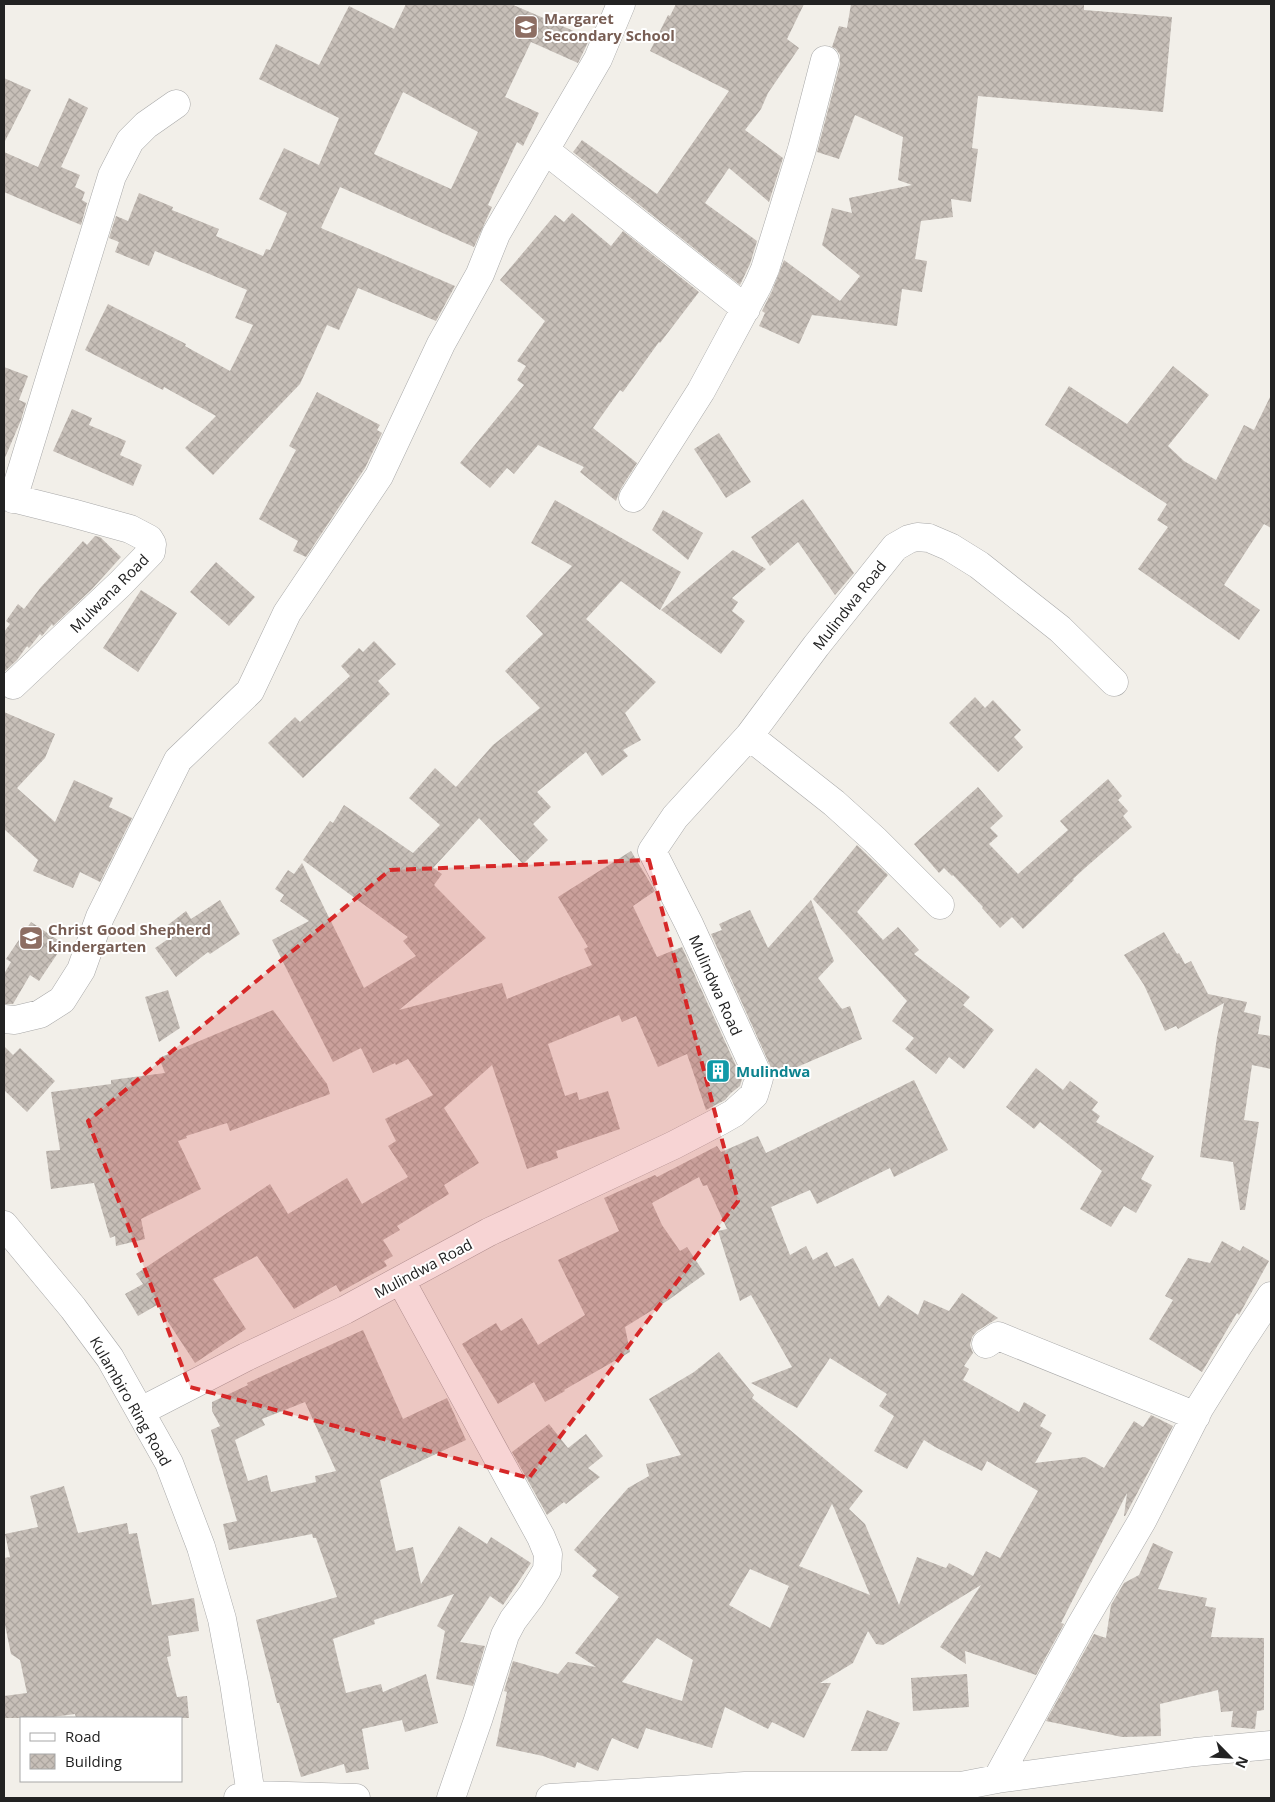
<svg xmlns="http://www.w3.org/2000/svg" width="1275" height="1802" font-family="'Open Sans',sans-serif">
<style>
.building{fill:url(#building-cross-hatch);fill-rule:evenodd}
.lines{fill:none;stroke-linecap:round;stroke-linejoin:round}
.minor-casing{stroke:#a9a9a9;stroke-width:29}
.minor{stroke:#fff;stroke-width:28}
.marked{fill:#d62828;fill-opacity:0.2;stroke:#d62828;stroke-width:4;stroke-dasharray:10 6;stroke-linejoin:round}
.labels{text-anchor:middle;dominant-baseline:central;stroke-width:4;stroke-linejoin:round;paint-order:stroke}
.education-label{font-size:15px;font-weight:bold;fill:#785e54;stroke:#fff;text-anchor:start}
.street-label{font-size:15px;fill:#222;stroke:#fff}
.culture-label{font-size:15px;font-weight:bold;fill:#0d838f;stroke:#fff;text-anchor:start}
</style>
<defs>
<pattern id="building-cross-hatch" width="8" height="8" patternUnits="userSpaceOnUse" patternTransform="scale(1.25)"><rect width="8" height="8" fill="#c7bfb8"/><path d="M0 0l8 8M0 8l8-8" fill="none" stroke="#aba49e"/></pattern>
</defs>
<rect width="100%" height="100%" fill="#f2efe9"/>
<path class="building" d="M406,4H511L590,38L578,63L531,42L505,97L539,113L523,146L517,142L488,205L492,207L474,247L340,187L321,228L455,286L436,321L358,288L339,330L327,325L300,384L213,475L185,448L216,416L164,387L163,390L85,350L108,304L186,344L185,346L230,371L253,325L235,318L247,290L155,251L149,266L115,252L119,242L109,238L116,216L128,221L139,193L173,207L172,210L219,229L216,236L263,256L266,249L270,250L287,213L259,199L284,148L319,165L339,118L259,79L276,44L319,65L349,6L394,29ZM403,92L478,132L451,189L374,154Z
M676,4H804L787,39L799,48L768,93L761,109L745,130L783,158L769,202L729,168L705,203L757,241L750,264L740,285L573,152L582,140L657,194L729,91L650,51L668,15L670,16Z
M851,4H1084V10L1172,17L1163,112L978,96L972,148L978,149L971,202L951,199L953,217L921,221L915,259L927,261L922,292L902,289L897,326L812,315L799,344L759,326L765,313L762,311L772,291L784,260L840,301L860,276L822,245L832,208L852,213L849,198L912,185L898,180L903,137L855,115L839,159L817,152L840,64V55L836,49L832,47L839,26L847,28Z
M4,78L31,90L4,143Z
M69,98L88,108L61,167L80,175L75,187L85,192L82,200L87,203L81,225L4,192V152L38,167Z
M572,213L611,246L623,231L699,292L660,343L659,342L623,392L620,390L593,428L637,463L620,490L616,501L580,472L584,467L538,445L514,474L507,468L490,488L460,463L524,385L517,380L526,366L517,361L545,321L500,280L555,215L564,222Z
M1173,366L1209,395L1168,446L1184,461L1216,480L1244,425L1254,430L1271,395V528L1264,524L1224,585L1260,610L1239,640L1138,569L1168,527L1157,520L1167,504L1045,425L1069,386L1127,424Z
M4,367L28,376L19,400L26,403L21,420L4,460Z
M317,392L380,425L377,430L382,433L365,468L306,557L293,551L298,541L259,519L296,450L289,446Z
M72,409L92,418L89,425L126,441L120,455L142,465L133,486L53,451Z
M719,433L751,482L726,498L694,449Z
M803,499L854,573L835,595L798,542L770,566L751,537Z
M555,500L681,572L660,610L621,581L586,619L656,682L625,713L641,740L623,750L628,756L602,776L586,752L537,792L551,807L533,824L548,840L523,864L479,818L433,868L442,874L434,885L486,938L399,1010L502,983L507,999L592,965L584,949L588,947L558,897L631,851L655,891L633,906L657,957L682,947L742,1079L740,1086L731,1093L725,1100L706,1110L687,1054L658,1067L636,1016L622,1022L619,1015L548,1044L565,1096L577,1092L579,1100L608,1091L620,1129L556,1151L558,1158L527,1169L492,1065L444,1108L479,1163L444,1185L449,1194L397,1226L400,1230L383,1240L393,1256L384,1261L387,1266L340,1292L336,1285L294,1309L257,1256L213,1279L246,1329L195,1363L157,1305L138,1316L125,1294L143,1284L136,1274L270,1184L288,1214L347,1178L362,1204L408,1177L388,1146L396,1141L385,1119L433,1095L408,1059L396,1065L395,1063L373,1073L361,1048L333,1062L272,940L309,921L280,901L284,895L275,889L288,870L294,874L302,863L364,988L416,956L403,941L408,937L303,860L330,821L333,823L344,805L413,853L440,825L409,798L435,768L456,787L493,745L540,708L505,671L543,634L526,616L572,566L531,543Z
M663,510L703,533L688,560L652,530Z
M95,536L100,537L121,557L92,589L53,626L52,624L42,636L40,634L29,648L27,646L17,660L4,672V632L10,624L6,621L18,604L24,609L41,587L83,541L87,545Z
M733,550L766,569L732,598L738,602L732,611L745,621L721,654L661,610Z
M216,562L255,597L229,626L190,592Z
M141,590L177,613L138,672L103,648Z
M374,641L396,664L378,681L390,694L303,778L268,743L295,717L300,722L350,676L341,666L359,648L363,652Z
M975,697L985,708L993,700L1021,730L1014,737L1023,747L998,772L949,723Z
M4,712L55,734L45,758L17,788L55,822L74,780L113,798L109,807L132,818L100,882L80,872L73,888L33,871L38,860L4,829Z
M1108,779L1122,796L1118,800L1128,811L1123,816L1132,827L1085,868L1073,879L1074,880L1023,929L1012,917L1000,928L982,908L983,907L953,875L952,876L944,868L939,873L914,844L978,787L1003,816L990,828L998,836L989,844L1018,874L1068,830L1060,821Z
M857,845L888,875L857,912L883,940L898,927L919,950L914,954L970,997L963,1005L994,1030L964,1069L949,1057L936,1074L905,1049L914,1038L892,1021L907,1001L813,899Z
M220,900L240,934L210,954L208,952L176,977L155,948L171,937L164,928L186,911L191,919Z
M811,900L834,961L818,978L842,1009L850,1006L862,1039L774,1077L773,1072L711,934L722,930L719,924L750,910L768,948Z
M31,922L64,944L39,981L30,975L13,1004H4V974L11,962L6,959Z
M1164,932L1177,954L1179,953L1185,964L1191,961L1208,994L1247,1002L1244,1012L1261,1016L1258,1034L1271,1036V1069L1252,1065L1244,1120L1259,1122L1245,1210H1240L1233,1162L1200,1157L1217,1037L1224,1003L1178,1029L1176,1026L1165,1031L1144,985L1124,955Z
M168,990L180,1028L159,1042L145,997Z
M273,1010L327,1084L330,1094L230,1131L227,1123L186,1136L187,1138L178,1141L201,1189L141,1219L145,1239L116,1246L115,1236L110,1238L94,1183L51,1189L46,1151L60,1150L51,1092L111,1084V1080L165,1073L159,1058Z
M4,1046L13,1055L20,1048L55,1081L27,1112L4,1090Z
M1036,1068L1063,1090L1070,1081L1098,1102L1092,1110L1100,1116L1096,1122L1154,1156L1141,1179L1152,1185L1136,1213L1124,1206L1111,1227L1080,1209L1102,1171L1040,1122L1034,1129L1006,1107Z
M914,1080L948,1150L894,1177L890,1168L817,1204L810,1190L771,1207L790,1255L806,1246L813,1260L827,1252L835,1267L853,1258L879,1307L888,1295L918,1315L924,1300L949,1311L962,1293L998,1318L977,1331L972,1337L970,1345L973,1353L964,1366L969,1369L963,1380L1019,1412L1024,1402L1046,1415L1040,1426L1052,1433L1035,1463L1085,1457L1104,1468L1134,1421L1143,1427L1151,1415L1173,1426L1125,1516H1124L1127,1493L1061,1623L1064,1624L1036,1675L965,1651L966,1664L940,1647L981,1585L883,1645L876,1644L868,1631L853,1663L820,1683H831L804,1738L772,1722L768,1729L725,1707L712,1748L646,1728L638,1749L612,1738L598,1771L577,1762L575,1768L543,1756L496,1746L507,1692L504,1691L513,1661L558,1674L568,1662L596,1667L575,1653L619,1597L592,1576L597,1570L574,1550L628,1488L649,1476L646,1464L681,1455L649,1399L694,1372L719,1352L754,1395L752,1398L863,1491L849,1509L865,1524L899,1605L917,1557L946,1568L949,1563L973,1576L986,1551L1000,1558L1038,1491L987,1461L982,1471L935,1447L924,1440L907,1469L874,1451L894,1416L879,1406L887,1394L830,1358L797,1408L751,1383L792,1367L751,1295L740,1301L718,1231L727,1229L707,1185L703,1186L699,1177L652,1203L662,1225L680,1251L687,1247L705,1274L667,1301L625,1327L630,1352L564,1390L565,1391L545,1402L534,1382L498,1404L462,1344L496,1323L501,1331L522,1318L538,1345L585,1315L558,1260L619,1231L604,1198L655,1175L657,1177L717,1146L721,1152L758,1136L766,1153ZM832,1504L834,1508L870,1595L799,1566ZM750,1569L789,1586L770,1628L729,1605ZM657,1638L693,1660L682,1701L622,1682Z
M1222,1241L1240,1251L1243,1246L1269,1261L1239,1315L1237,1313L1202,1372L1149,1339L1173,1300L1165,1296L1188,1258L1210,1263Z
M363,1330L403,1419L447,1398L466,1440L380,1480L396,1551L413,1547L421,1584L459,1526L487,1544L491,1537L531,1563L503,1605L490,1596L460,1642L485,1646L473,1686L436,1679L445,1631L437,1626L454,1594L374,1620L375,1624L333,1639L346,1693L381,1684L383,1692L426,1674L438,1723L405,1732L402,1720L362,1729L369,1769L346,1773L344,1764L301,1777L279,1703H277L256,1620L337,1597L316,1538H313L312,1534L229,1550L223,1524L237,1521L211,1430L220,1426L212,1411V1402L248,1385L247,1383ZM305,1402L336,1471L315,1476L316,1482L271,1492L267,1475L248,1481L235,1440L265,1425L262,1419Z
M549,1424L568,1448L586,1434L603,1456L588,1468L600,1477L566,1504L564,1502L547,1515L512,1452Z
M64,1486L78,1533L127,1523L129,1534L137,1533L152,1605L194,1598L199,1631L168,1636L171,1656L167,1657L177,1697L187,1696L189,1718H76L75,1714L46,1718H4V1696L27,1693L20,1660L11,1654L4,1620V1558L10,1557L5,1534L38,1527L30,1496Z
M1153,1543L1173,1552L1158,1589L1207,1598L1205,1606L1216,1608L1211,1637L1264,1638V1710L1257,1711L1255,1729L1231,1727L1233,1711L1221,1712L1218,1690L1160,1704L1161,1736L1122,1737L1046,1721L1094,1634L1106,1638L1111,1605L1124,1583L1139,1575Z
M967,1674L969,1707L913,1711L911,1678Z
M867,1710L900,1723L887,1751H851Z"/>
<g class="lines">
<defs>
<path id="minor" d="M545,150L746,309
M4,496L72,513L130,529L149,539L152,544L151,552L120,584L13,685
M633,498L701,391L758,285L765,269L802,149L825,60
M13,499L112,176L130,141L146,125L176,104
M749,736L834,803L875,840L940,905
M4,1019L15,1020L40,1014L62,1000L81,970L100,917L178,760L250,691L287,613L379,476L441,344L480,274L496,234L598,59L621,4
M4,1225L73,1308L110,1358L169,1463L201,1547L222,1619L234,1683L251,1795
M401,1281L541,1537L548,1554L547,1570L531,1596L513,1620L505,1635L478,1720L451,1798
M986,1344L998,1336L1196,1416
M141,1411L246,1357L345,1310L489,1232L674,1145L720,1121L734,1113L754,1095L759,1078L689,924L652,851L675,817L749,736L816,646L895,547L909,539L917,537L929,538L950,547L979,565L1060,629L1114,682
M997,1779L1081,1625L1142,1521L1200,1407L1238,1346L1271,1296
M238,1798L251,1795L356,1798
M550,1798L745,1786H961L997,1779L1195,1752L1271,1745"/>
</defs>
<use href="#minor" class="minor-casing"/>
<use href="#minor" class="minor"/>
</g>
<path class="marked" d="M649,860L738,1201L529,1478L190,1387L88,1121L390,870Z"/>
<defs>
<symbol id="school-square" viewBox="-11 -11 22 22"><rect x="-9" y="-9" width="18" height="18" rx="4" fill="#8d6e63" stroke="#fff"/><path d="M0-5L7-2L0 1L-7-2ZM-4 1L0 2.5L4 1V4Q0 6-4 4Z" fill="#fff"/></symbol>
<symbol id="building-square" viewBox="-11 -11 22 22"><rect x="-9" y="-9" width="18" height="18" rx="4" fill="#0f9aa8" stroke="#fff"/><path d="M-4-6H4V6H1V3H-1V6H-4ZM-2.5-4.3h1.7v1.8h-1.7ZM.8-4.3h1.7v1.8H.8ZM-2.5-1h1.7V.8h-1.7ZM.8-1h1.7V.8H.8Z" fill="#fff"/></symbol>
</defs>
<g fill-rule="evenodd">
<use href="#school-square" x="512" y="13" width="28" height="28"/>
<use href="#school-square" x="17" y="924" width="28" height="28"/>
<use href="#building-square" x="704" y="1057" width="28" height="28"/>
</g>
<g class="labels">
<g class="education-label">
<text x="544" y="18">Margaret<tspan x="544" dy="17">Secondary School</tspan></text>
<text x="48" y="929">Christ Good Shepherd<tspan x="48" dy="17">kindergarten</tspan></text>
</g>
<g class="street-label">
<text transform="translate(109 593) rotate(-45)">Mulwana Road</text>
<text transform="translate(849 605) rotate(-52)">Mulindwa Road</text>
<text transform="translate(716 985) rotate(66)">Mulindwa Road</text>
<text transform="translate(423 1268) rotate(-28)">Mulindwa Road</text>
<text transform="translate(131 1401) rotate(60)">Kulambiro Ring Road</text>
</g>
<g class="culture-label">
<text x="736" y="1071">Mulindwa</text>
</g>
</g>
<rect width="1275" height="1802" fill="none" stroke="#222222" stroke-width="10"/>
<rect x="20" y="1717" width="162" height="65" fill="#ffffff" stroke="#a7a7a7"/>
<rect x="30" y="1733" width="25" height="8" fill="#ffffff" stroke="#a7a7a7"/>
<text x="65" y="1742" font-size="15" fill="#222222">Road</text>
<rect x="30" y="1754" width="25" height="15" fill="url(#building-cross-hatch)" stroke="#a7a7a7"/>
<text x="65" y="1767" font-size="15" fill="#222222">Building</text>
<g transform="translate(1230 1757) rotate(114)" stroke="#ffffff" stroke-width="4" paint-order="stroke">
<path d="M0-4L9 19L0 12L-9 19Z" fill="#222222"/>
<text y="-8" font-size="14" font-weight="bold" text-anchor="middle" fill="#222222">N</text>
</g>
</svg>
